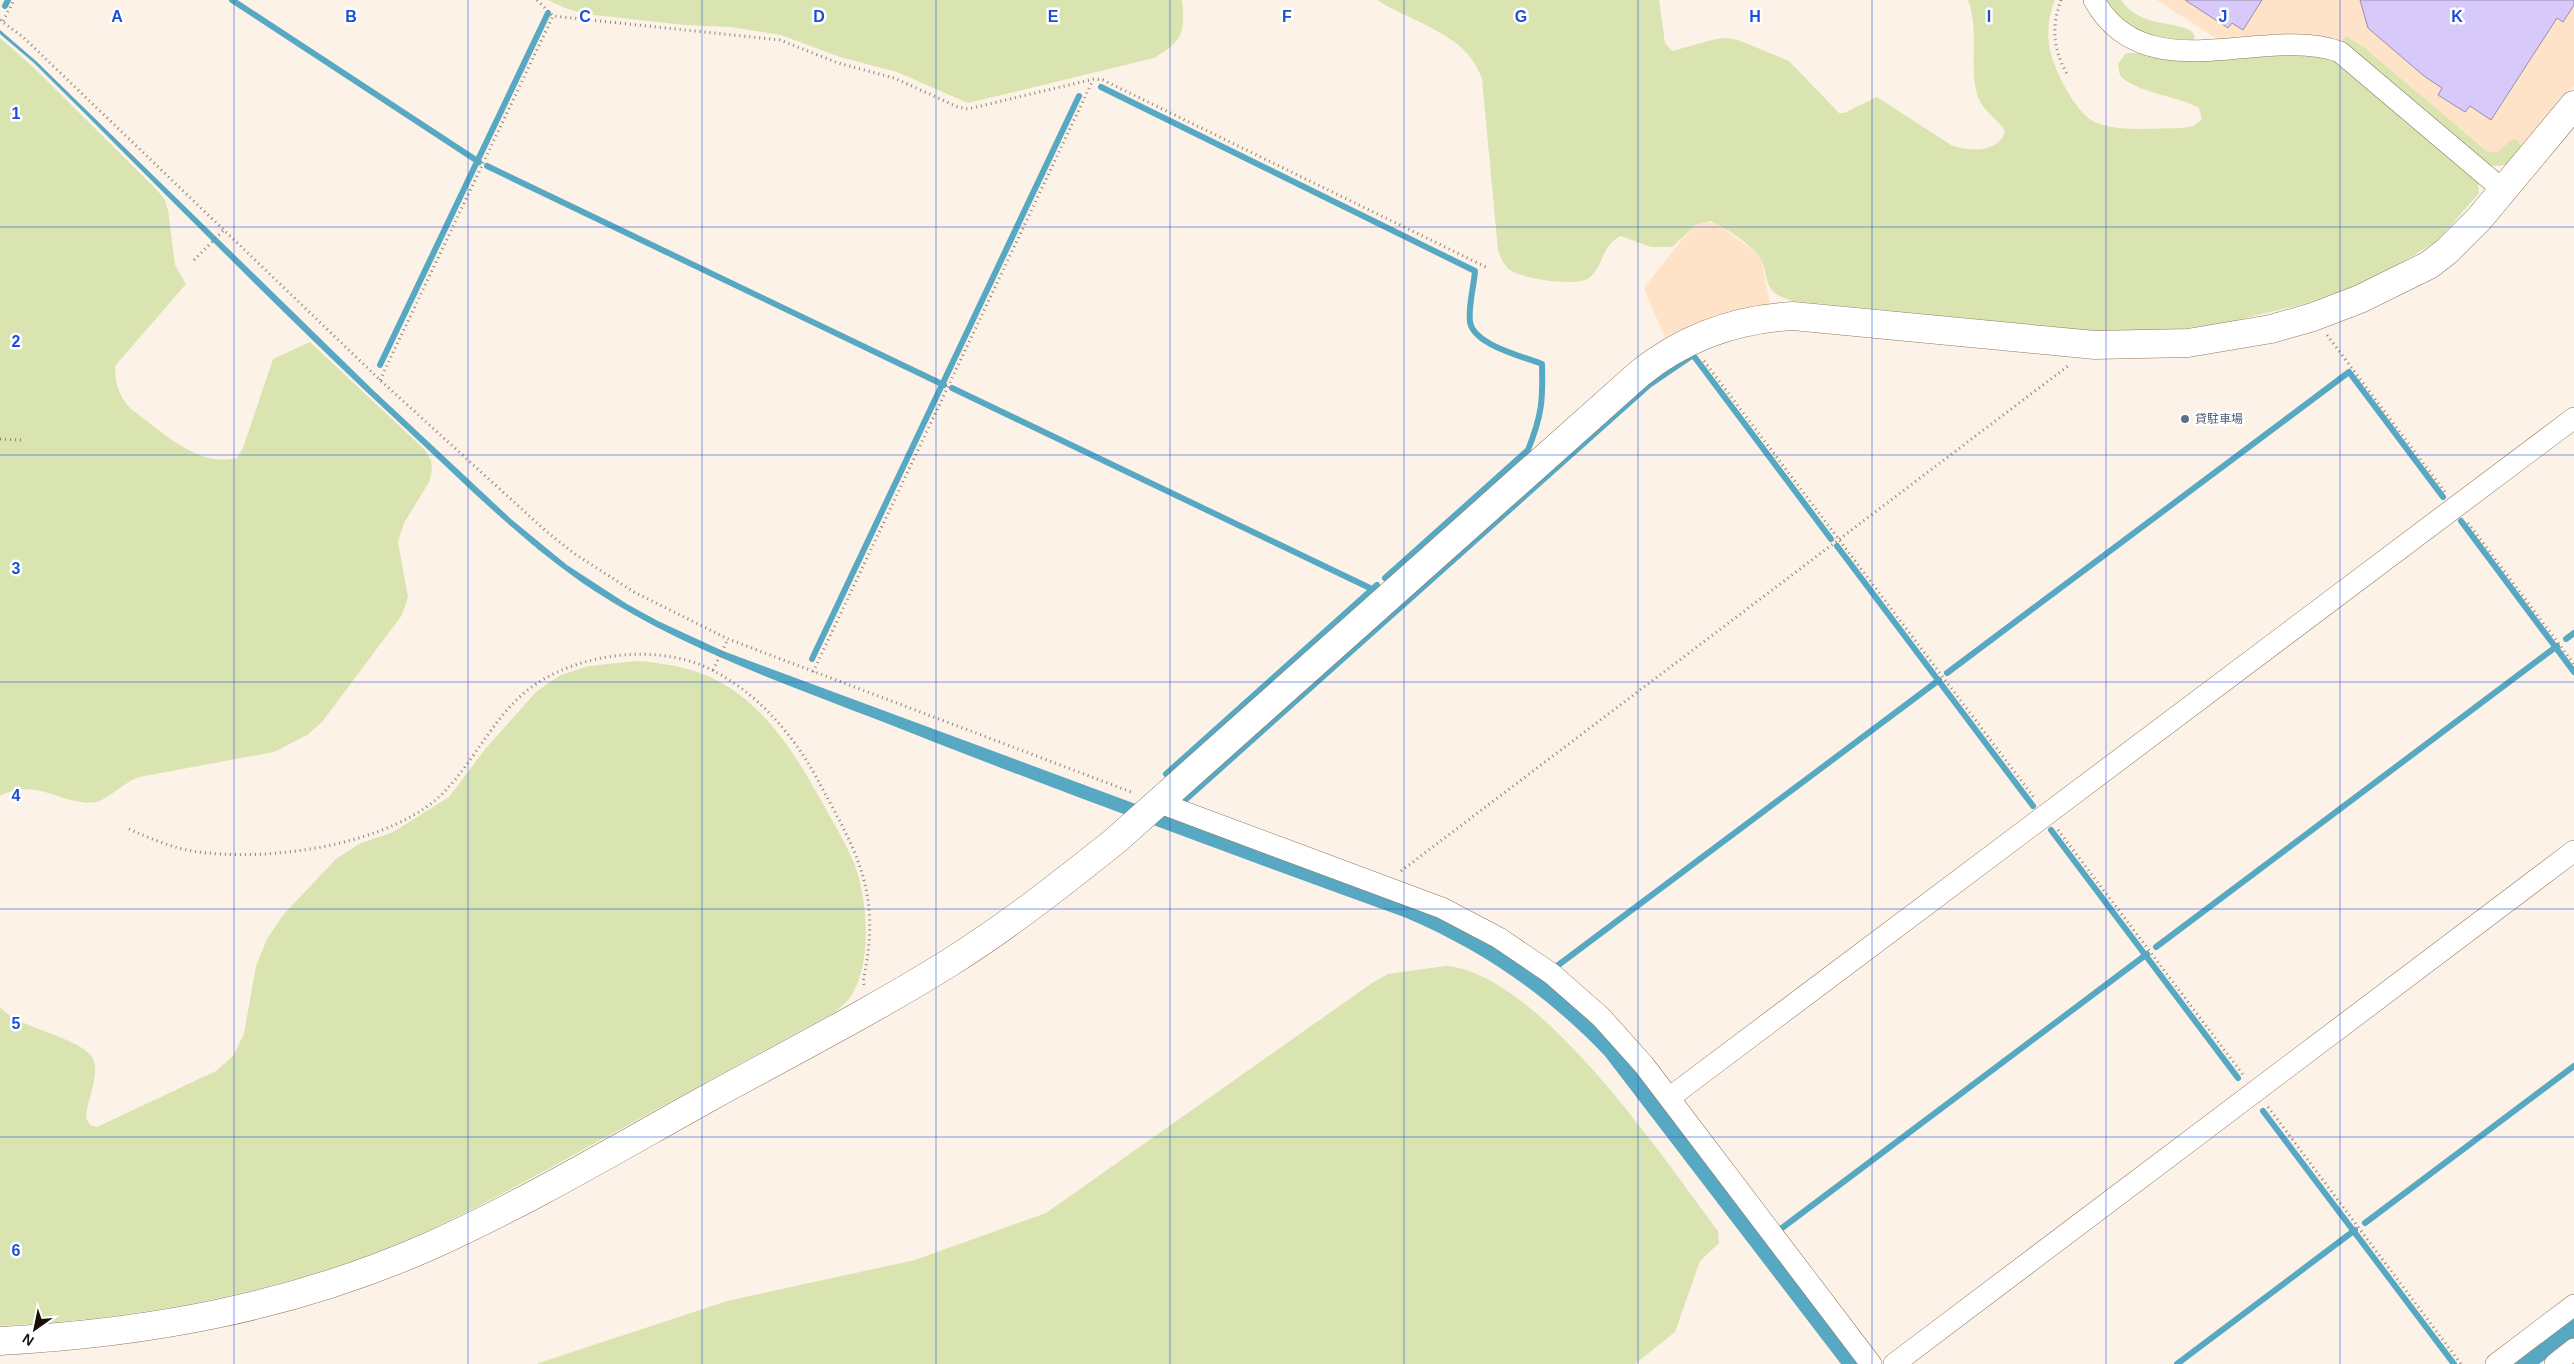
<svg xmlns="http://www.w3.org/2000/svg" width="2574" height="1364" font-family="Arial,'Noto Sans JP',sans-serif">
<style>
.built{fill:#fee3c8}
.green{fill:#d9e4b0}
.water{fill:#57a8c2}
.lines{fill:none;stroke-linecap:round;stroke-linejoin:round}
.stream{stroke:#57a8c2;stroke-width:6}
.building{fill:#d8c9fb;stroke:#988eae}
.minor-casing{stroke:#8f775d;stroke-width:22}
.tertiary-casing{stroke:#8f775d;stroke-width:29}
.path{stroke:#8b8177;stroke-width:3;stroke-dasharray:1 4;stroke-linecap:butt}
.minor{stroke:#fff;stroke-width:21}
.tertiary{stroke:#fff;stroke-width:28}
.grid{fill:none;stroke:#1d4ed8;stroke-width:1;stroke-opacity:0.55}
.service-dot{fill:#5c6f8a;stroke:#fff;stroke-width:2}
.labels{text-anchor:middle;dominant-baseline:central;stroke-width:5;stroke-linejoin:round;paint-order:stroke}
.service-label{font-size:12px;fill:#4e5e75;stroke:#fff;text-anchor:start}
.grid-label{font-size:16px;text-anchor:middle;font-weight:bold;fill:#1d4ed8;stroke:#fff;stroke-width:5;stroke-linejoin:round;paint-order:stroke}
</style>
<rect width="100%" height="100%" fill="#fdf2e7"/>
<path class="built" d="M2157,0H2574V86L2508,165L2489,166L2345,44L2325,37L2305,35L2220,41Z
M1703,221L1717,224L1758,254L1762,263L1770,304L1726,312L1705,319L1665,338L1644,288L1680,242L1697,224Z"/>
<path class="green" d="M548,0H1182C1186,32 1182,42 1154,58L968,103L897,72L840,57L781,35L730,27L685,25L585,14L565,8Z
M1377,0H1659L1665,43L1672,51L1716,39L1727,38L1738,40L1789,61L1839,113H1844L1877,97L1951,145C1968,152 2000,153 2005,131C1998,119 1983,111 1978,97C1968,66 1980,31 1968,0H2055C2049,15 2047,29 2049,45C2052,67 2077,118 2099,124C2125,132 2157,128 2183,128L2194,126L2202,119L2199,108C2182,97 2130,91 2120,75C2119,72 2119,67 2118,64L2126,53H2305L2336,60L2473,176L2478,184L2479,193L2438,240L2401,263L2355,286L2308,303L2225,323L2182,329L2096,331L1793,301C1757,291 1773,276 1758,255C1750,244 1723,226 1710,221L1697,224L1672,247H1651L1621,236C1601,245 1604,266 1589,278C1576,287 1523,279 1510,270C1503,264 1501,258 1498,250L1482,79C1468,34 1413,23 1377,0Z
M2104,0H2121C2139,25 2162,20 2187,29C2192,30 2193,33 2195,37L2192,41L2187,42C2145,34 2133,34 2104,0Z
M2346,36L2366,49L2486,151L2496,153L2513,139L2518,141L2521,146L2520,151L2508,165L2489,166L2342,42Z
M0,38L32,66L157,190L165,200L168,210L175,265L186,284L115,366C115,383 119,397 131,409C162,431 197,468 237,458L243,448L273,359L310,342L424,449L431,460L432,470L429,482L404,523L398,542L408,597L402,615L322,722L307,735L274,752L139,777C123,783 107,800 96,802C66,808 37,776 0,796Z
M638,661C675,664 708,671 737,693C779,724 803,768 828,813C837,829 847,846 854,863C868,900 873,966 849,999C845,1004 839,1008 835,1012C752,1057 670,1102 588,1147C515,1187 443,1228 364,1257C244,1300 127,1319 0,1326V1007C19,1031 93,1038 95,1065C97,1083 87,1100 86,1118L90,1125L97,1127L216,1071L233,1056L244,1034L256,966L267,939L283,915L336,859L359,844L393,832L449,797L486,748L537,691L561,675L589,666Z
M1446,966C1539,973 1664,1159 1718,1231L1719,1243L1700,1261L1675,1332L1635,1364H536L727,1301L915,1260L1046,1213L1372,983L1388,974Z"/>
<path class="water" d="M0,30L36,61L372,389L511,519L567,565L627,604L658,621L723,651L1438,916L1521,962L1571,1001L1616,1046L1860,1364H1841L1605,1056C1547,995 1482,950 1404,917C1231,854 1057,791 886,723C786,684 683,649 593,590C524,544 465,484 405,428C278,310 157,185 34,63L0,34Z
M2574,1318V1338L2539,1364H2514Z"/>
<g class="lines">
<path class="stream" d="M232,0L479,162
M5,6L8,0
M1101,87L1475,271C1474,286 1468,306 1470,322C1474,345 1522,356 1542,364C1543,400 1542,415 1528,450L1385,578
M487,166L944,385
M380,365L548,13
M952,388L1372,589
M2461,521L2574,672
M1837,546L2033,806
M2566,639L2574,633
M812,659L1079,96
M1947,673L2349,372L2443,497
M1166,774L1377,585
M1184,801L1649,385L1693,355L1831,539
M2051,830L2238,1078
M2156,947L2557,646
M1557,966L1939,680
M2263,1111L2454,1364
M2365,1223L2574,1066
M1782,1228L2147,954
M2177,1364L2355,1230"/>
</g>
<path class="building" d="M2185,0H2262L2243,30L2232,23L2228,28Z
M2360,0H2574V5L2563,22L2557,18L2491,120L2470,106L2465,112L2438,95L2442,88L2424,76L2368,28Z"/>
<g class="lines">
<defs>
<path id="minor" d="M2094,0C2145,93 2264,24 2340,52L2503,190
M1160,803L1442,908L1499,938L1552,974L1601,1017L1644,1065L1871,1364
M1669,1098L2574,418
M1894,1364L2574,851
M2496,1364L2574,1305
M2555,1364L2574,1349"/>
<path id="tertiary" d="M0,1341C149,1333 292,1307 430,1246C526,1203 618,1148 710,1097C790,1053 872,1011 949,963C1008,926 1061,884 1115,841L1640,373C1685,337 1735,319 1793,316L2095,345L2188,343L2271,329L2313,317L2360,299L2429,265L2447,251L2479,219L2574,105"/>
</defs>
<use href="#minor" class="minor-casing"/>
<use href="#tertiary" class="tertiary-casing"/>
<path class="path" d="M537,0L553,16L780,40L838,63L894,78L958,107L968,109L1094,79L1103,80L1488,268
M2061,0C2051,27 2053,49 2067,74
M0,20L23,37L380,380L547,532L575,554L634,592L728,639L1134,793
M3,21L14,0
M194,260L224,230
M2327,335L2445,492
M1704,361L2035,799
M380,380L553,16
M0,439L21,440
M2468,523L2574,664
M713,670L728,639
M813,672L1093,80
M129,829C149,838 170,847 192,851C264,863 394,846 446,790C477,757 498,709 536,684C584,652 661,643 714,671C756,693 791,732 814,773C856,852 883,889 863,982L865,988
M2058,830L2244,1076
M1401,871L2068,366
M2268,1107L2461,1364"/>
<use href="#minor" class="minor"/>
<use href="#tertiary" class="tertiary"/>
</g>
<path class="grid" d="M234,0V1364M468,0V1364M702,0V1364M936,0V1364M1170,0V1364M1404,0V1364M1638,0V1364M1872,0V1364M2106,0V1364M2340,0V1364M0,227H2574M0,455H2574M0,682H2574M0,909H2574M0,1137H2574"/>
<circle class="service-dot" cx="2185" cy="419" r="5"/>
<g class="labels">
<g class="service-label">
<text x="2195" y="419">貸駐車場</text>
</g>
</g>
<g class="grid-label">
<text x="117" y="22">A</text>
<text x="351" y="22">B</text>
<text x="585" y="22">C</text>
<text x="819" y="22">D</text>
<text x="1053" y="22">E</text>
<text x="1287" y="22">F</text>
<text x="1521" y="22">G</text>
<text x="1755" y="22">H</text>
<text x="1989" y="22">I</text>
<text x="2223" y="22">J</text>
<text x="2457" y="22">K</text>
<text x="16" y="119">1</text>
<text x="16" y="347">2</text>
<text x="16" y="574">3</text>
<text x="16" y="801">4</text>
<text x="16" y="1029">5</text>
<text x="16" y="1256">6</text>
</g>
<g transform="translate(35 1329) rotate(213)" stroke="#ffffff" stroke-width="4" paint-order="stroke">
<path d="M0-4L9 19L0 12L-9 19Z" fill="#180f06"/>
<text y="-8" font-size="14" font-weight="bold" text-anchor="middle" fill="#180f06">N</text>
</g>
</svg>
